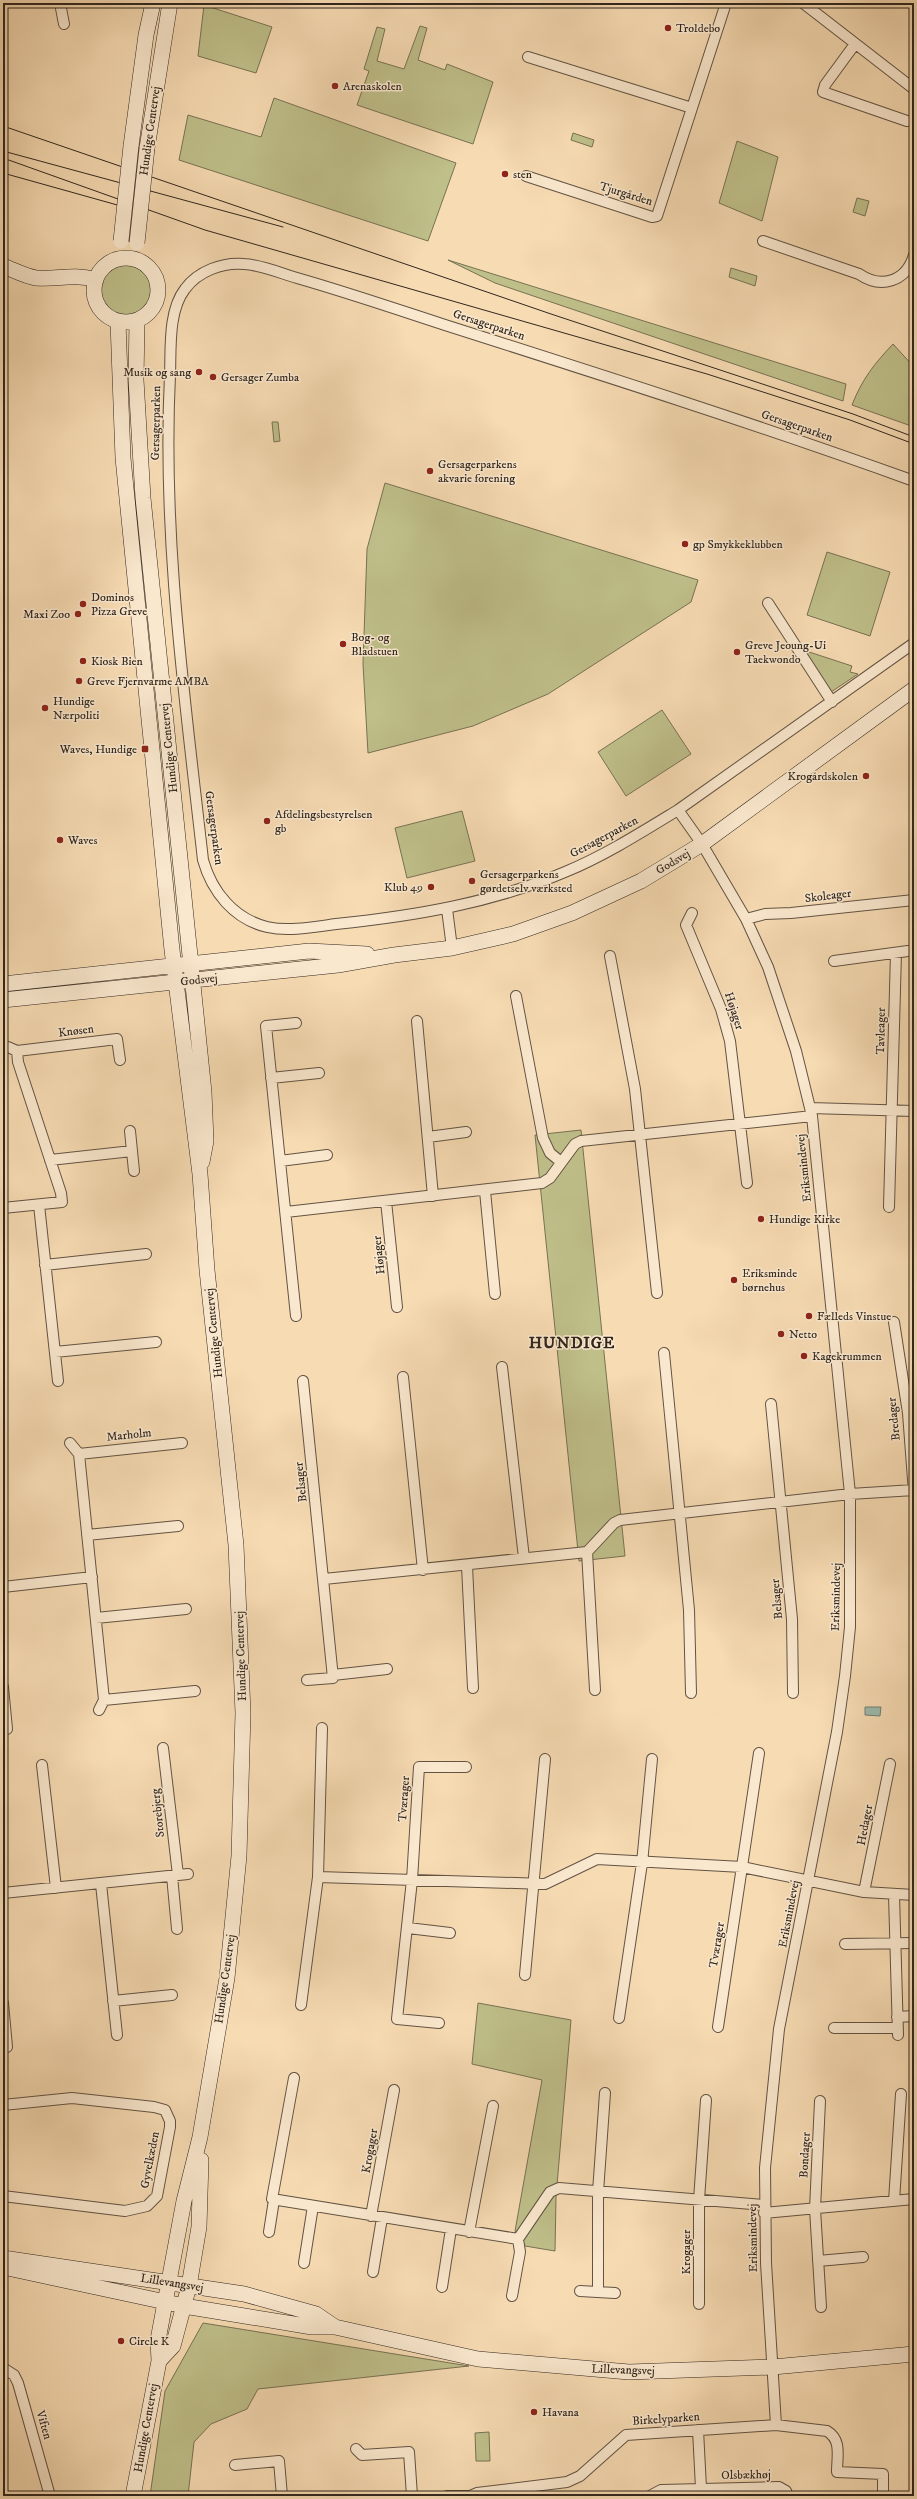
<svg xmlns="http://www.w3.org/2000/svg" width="917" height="2499" font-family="'IM FELL DW Pica',serif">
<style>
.green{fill:#bfbf8a;stroke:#787254}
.water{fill:#9dbbae;stroke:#727f74}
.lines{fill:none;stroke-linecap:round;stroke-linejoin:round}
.street-casing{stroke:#625343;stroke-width:12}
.secondary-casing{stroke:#31261e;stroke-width:16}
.street{stroke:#fae8ce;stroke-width:10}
.secondary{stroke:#fae8ce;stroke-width:15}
.tram{stroke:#31261e;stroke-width:1}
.secondary-bridge-casing{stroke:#31261e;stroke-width:16;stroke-linecap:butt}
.secondary-bridge{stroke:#fae8ce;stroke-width:15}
.poi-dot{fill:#8f2418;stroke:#fae8ce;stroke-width:1.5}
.labels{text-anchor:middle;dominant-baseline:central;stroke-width:3;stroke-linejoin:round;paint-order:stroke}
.poi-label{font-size:12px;fill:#31261e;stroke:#fae8ce;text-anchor:start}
.street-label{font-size:12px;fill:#31261e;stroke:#fae8ce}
.district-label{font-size:16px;font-weight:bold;letter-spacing:1px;fill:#31261e;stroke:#fae8ce}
</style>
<rect width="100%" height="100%" fill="#f7dbb3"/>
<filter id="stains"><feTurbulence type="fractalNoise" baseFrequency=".005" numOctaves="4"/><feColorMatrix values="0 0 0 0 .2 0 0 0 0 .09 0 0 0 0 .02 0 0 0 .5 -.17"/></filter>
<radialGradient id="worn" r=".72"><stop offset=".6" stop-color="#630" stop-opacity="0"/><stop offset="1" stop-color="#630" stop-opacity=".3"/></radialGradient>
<path class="green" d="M204,5L272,27L256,73L198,56Z
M420,26L427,28L418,60L445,70L447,64L493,82L473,144L357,105L369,71L364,69L377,27L385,29L377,61L404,69Z
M274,98L456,163L428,241L179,160L188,115L261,137Z
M573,133L594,140L592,147L571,140Z
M737,141L778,157L762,221L719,203Z
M857,198L869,201L865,216L853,212Z
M448,260L846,384L843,401L495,283Z
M99 290a26 26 0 1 1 52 0a26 26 0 1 1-52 0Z
M731,268L757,276L755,286L729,277Z
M893,344L914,367V427L852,405C862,379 875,363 893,344Z
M272,422H278L280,441L274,442Z
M385,483L698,580L691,602L548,694L473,726L368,753L363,664L367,549Z
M827,552L890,572L870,636L807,615Z
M803,650L852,666L850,672L858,674L831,692Z
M662,710L691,754L626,796L598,752Z
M462,811L475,861L407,878L395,828Z
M581,1130L625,1556L579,1561L535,1135Z
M478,2003L571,2020L556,2197L555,2251L525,2246L515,2231L542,2080L472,2064Z
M203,2323L469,2366L258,2389L247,2409L211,2424L194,2442L188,2496H150L165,2391Z
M489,2432L490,2461H476L475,2433Z"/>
<path class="water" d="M865,1707H881L880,1716L865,1715Z"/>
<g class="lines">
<defs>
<path id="street" d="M60,3L64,24
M803,3L914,89
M855,44L825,85L823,92L907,121
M528,57L692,108
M526,176L652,217L657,216L726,3
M763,241L859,274C881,289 906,282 914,255
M914,481C759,425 602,375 445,325C396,309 346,292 297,278C280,273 262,265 244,264C223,262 198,271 185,289C168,311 171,349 170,375C162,538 185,699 203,860C212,892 234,919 267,927C289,932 314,927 336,924C414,916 492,903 565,872C604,856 642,832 678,810L914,643
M768,603L832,702
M447,909L452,948
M692,913L686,925L721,1009L730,1041L747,1183
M746,919L765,914L791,913L914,900
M610,956L635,1089L657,1293
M834,961L908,951
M516,996L543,1138L550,1153L561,1162
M417,1021L433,1196
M296,1023L266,1026L296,1316
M8,1047L17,1051
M271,1078L319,1073
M810,1108L914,1111
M130,1131L134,1171
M428,1137L466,1132
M50,1160L132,1151
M280,1161L327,1155
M485,1191L495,1294
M386,1201L397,1307
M39,1205L58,1381
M889,1207L896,953
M3,1208L62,1202L61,1193L18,1062L17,1051L117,1039L120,1060
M286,1212L542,1183L550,1178L575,1144L581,1141L812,1116
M45,1265L146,1254
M894,1322L908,1413L914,1493
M55,1352L156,1342
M664,1353L689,1610L691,1693
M502,1367L524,1558
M403,1377L423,1570
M303,1381L333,1678L307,1680
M771,1404L792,1619L793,1693
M70,1443L79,1454
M182,1443L79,1454L104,1700L195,1691
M87,1535L178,1526
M587,1552L595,1690
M467,1566L473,1688
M324,1579L587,1552L614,1523L620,1520L850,1494L914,1490
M3,1587L92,1577
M96,1618L186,1609
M333,1675L387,1669
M3,1687L7,1729
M99,1710L104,1700
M163,1748L178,1875
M42,1765L56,1888
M172,1876L177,1929
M318,1877L545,1884L597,1859L742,1867L864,1892L914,1895
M101,1884L117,2035
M864,1892L890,1764
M3,1893L188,1874
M894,1895L898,2035
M408,1928L450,1933
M845,1944L914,1943
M525,1975L545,1759
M113,2001L172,1995
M3,2003L7,2047
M301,2005L318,1877L322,1728
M897,2017L914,2016
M619,2018L642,1863L652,1759
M439,2023L397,2019L412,1880L419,1767H466
M718,2027L759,1753
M834,2028H898
M294,2078L272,2199L518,2239L550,2192L559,2188L764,2205
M820,2101L815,2209L821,2307
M3,2105L72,2098L154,2107L165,2110L170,2121V2127L157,2196L147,2206L125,2211L3,2196
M894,2201L901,2094
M764,2213L914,2199
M371,2216L394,2090
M269,2232L274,2200
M469,2232L493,2106
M818,2261L863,2257
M304,2263L313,2206
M373,2272L382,2218
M442,2287L451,2229
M580,2291L615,2293
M598,2292V2192L605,2093
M512,2296L520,2252L518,2239
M699,2304V2200L706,2100
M3,2368L14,2375L18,2383L50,2496
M776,2425L827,2431C842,2440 837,2456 837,2472L883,2474V2496
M698,2430L701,2488
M356,2449L362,2455L409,2452L412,2496
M235,2465L279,2461L282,2496
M447,2496H468
M470,2496L477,2493L567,2482L580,2476L626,2435L776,2425L766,2263L765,2168L779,2029L837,1732L845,1676L850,1627V1494L812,1116L796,1051L768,967L746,919L702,844L678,810
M650,2496L661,2490L779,2487L786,2491L788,2496"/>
<path id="secondary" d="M131,146L146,35L153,3
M147,148L170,3
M94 290a32 32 0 1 1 64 0a32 32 0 1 1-64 0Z
M3,266C14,270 24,276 36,278C58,280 72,273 96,280
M137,321L136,380L143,498L204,1092L206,1141L202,1162
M118,322L123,458L172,950L200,1174L207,1270L236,1545L243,1713L239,1856L227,1978L200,2137L184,2201L158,2340L159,2361L133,2496
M3,984L309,951L367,954
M3,1000L338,965L394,955L452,948L513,934L572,913L641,881L702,844L914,689
M3,2258L244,2294L316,2314L335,2327
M3,2267L184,2306L312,2327H335L478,2359L629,2372L773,2367L914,2354
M159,2361L173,2346L189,2286L199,2227L201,2160"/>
</defs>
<use href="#street" class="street-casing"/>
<use href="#secondary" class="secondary-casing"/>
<use href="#street" class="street"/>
<use href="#secondary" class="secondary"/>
<path class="tram" d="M3,126L551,314L853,414L914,437
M3,151L283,227
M3,158L205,230L707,374L850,420L914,444
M3,173L128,208"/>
<defs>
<path id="secondary-bridge" d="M121,241L131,146
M137,243L147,148"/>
</defs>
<use href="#secondary-bridge" class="secondary-bridge-casing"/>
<use href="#secondary-bridge" class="secondary-bridge"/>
</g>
<g class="poi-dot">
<circle cx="668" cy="28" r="4"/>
<circle cx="335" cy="86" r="4"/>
<circle cx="505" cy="174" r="4"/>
<circle cx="199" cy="372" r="4"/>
<circle cx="213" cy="377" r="4"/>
<circle cx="430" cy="471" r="4"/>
<circle cx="685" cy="544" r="4"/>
<circle cx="83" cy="604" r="4"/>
<circle cx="78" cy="614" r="4"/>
<circle cx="343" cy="644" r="4"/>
<circle cx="737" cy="652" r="4"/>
<circle cx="83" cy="661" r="4"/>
<circle cx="79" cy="681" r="4"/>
<circle cx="45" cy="708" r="4"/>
<rect x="141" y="745" width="8" height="8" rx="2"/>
<circle cx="866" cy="776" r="4"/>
<circle cx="267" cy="821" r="4"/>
<circle cx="60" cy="840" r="4"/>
<circle cx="472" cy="881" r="4"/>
<circle cx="431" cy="887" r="4"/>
<circle cx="761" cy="1219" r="4"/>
<circle cx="734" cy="1280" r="4"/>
<circle cx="809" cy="1316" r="4"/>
<circle cx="781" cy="1334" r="4"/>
<circle cx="804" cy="1356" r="4"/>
<circle cx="121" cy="2341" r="4"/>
<circle cx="534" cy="2412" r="4"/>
</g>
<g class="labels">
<g class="poi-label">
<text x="676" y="28">Troldebo</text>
<text x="343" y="86">Arenaskolen</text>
<text x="513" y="174">sten</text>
<text x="191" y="372" text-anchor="end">Musik og sang</text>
<text x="221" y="377">Gersager Zumba</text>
<text x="438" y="464">Gersagerparkens<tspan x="438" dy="14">akvarie forening</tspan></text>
<text x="693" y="544">gp Smykkeklubben</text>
<text x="91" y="597">Dominos<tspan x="91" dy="14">Pizza Greve</tspan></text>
<text x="70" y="614" text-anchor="end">Maxi Zoo</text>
<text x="351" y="637">Bog- og<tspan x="351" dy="14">Bladstuen</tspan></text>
<text x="745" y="645">Greve Jeoung-Ui<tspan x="745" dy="14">Taekwondo</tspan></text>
<text x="91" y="661">Kiosk Bien</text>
<text x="87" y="681">Greve Fjernvarme AMBA</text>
<text x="53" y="701">Hundige<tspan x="53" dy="14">Nærpoliti</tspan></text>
<text x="137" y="749" text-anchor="end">Waves, Hundige</text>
<text x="858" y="776" text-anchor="end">Krogårdskolen</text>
<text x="275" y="814">Afdelingsbestyrelsen<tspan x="275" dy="14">gb</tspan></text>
<text x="68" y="840">Waves</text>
<text x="480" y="874">Gersagerparkens<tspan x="480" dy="14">gørdetselv værksted</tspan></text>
<text x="423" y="887" text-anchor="end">Klub 49</text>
<text x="769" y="1219">Hundige Kirke</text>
<text x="742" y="1273">Eriksminde<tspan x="742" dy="14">børnehus</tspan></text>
<text x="817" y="1316">Fælleds Vinstue</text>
<text x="789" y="1334">Netto</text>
<text x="812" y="1356">Kagekrummen</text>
<text x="129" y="2341">Circle K</text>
<text x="542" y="2412">Havana</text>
</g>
<g class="street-label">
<text transform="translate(150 131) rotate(-82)">Hundige Centervej</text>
<text transform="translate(626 194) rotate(17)">Tjurgården</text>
<text transform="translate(489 325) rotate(18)">Gersagerparken</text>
<text transform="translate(156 423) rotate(-89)">Gersagerparken</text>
<text transform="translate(797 426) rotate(19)">Gersagerparken</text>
<text transform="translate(169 748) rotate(-96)">Hundige Centervej</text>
<text transform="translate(214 828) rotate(82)">Gersagerparken</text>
<text transform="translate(604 837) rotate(-28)">Gersagerparken</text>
<text transform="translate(673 862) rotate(-31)">Godsvej</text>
<text transform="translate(828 896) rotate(-7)">Skoleager</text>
<text transform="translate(199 980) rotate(-6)">Godsvej</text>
<text transform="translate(734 1011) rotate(72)">Højager</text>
<text transform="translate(76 1031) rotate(-7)">Knøsen</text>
<text transform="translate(881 1031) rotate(-89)">Tavleager</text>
<text transform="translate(804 1168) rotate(-96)">Eriksmindevej</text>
<text transform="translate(379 1255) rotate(-96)">Højager</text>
<text transform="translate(214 1333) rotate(-96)">Hundige Centervej</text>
<text transform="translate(894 1419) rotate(-96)">Bredager</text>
<text transform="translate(129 1435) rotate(-6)">Marholm</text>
<text transform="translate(301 1482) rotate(-96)">Belsager</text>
<text transform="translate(836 1597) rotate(-89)">Eriksmindevej</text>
<text transform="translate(777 1599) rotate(-95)">Belsager</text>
<text transform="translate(241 1656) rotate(-92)">Hundige Centervej</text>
<text transform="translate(404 1799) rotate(-86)">Tværager</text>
<text transform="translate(158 1813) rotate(-96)">Storebjerg</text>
<text transform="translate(865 1825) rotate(-79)">Hedager</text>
<text transform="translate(789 1914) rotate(-79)">Eriksmindevej</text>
<text transform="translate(717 1945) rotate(-81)">Tværager</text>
<text transform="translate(225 1979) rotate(-82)">Hundige Centervej</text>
<text transform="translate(370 2151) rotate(-80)">Krogager</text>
<text transform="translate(805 2155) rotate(-87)">Bondager</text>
<text transform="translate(150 2160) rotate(-79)">Gyvelkæden</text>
<text transform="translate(753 2238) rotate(-91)">Eriksmindevej</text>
<text transform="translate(686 2252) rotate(-90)">Krogager</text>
<text transform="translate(172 2283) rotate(9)">Lillevangsvej</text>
<text transform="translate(623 2370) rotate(2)">Lillevangsvej</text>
<text transform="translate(666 2419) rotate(-4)">Birkelyparken</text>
<text transform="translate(44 2425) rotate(74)">Viften</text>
<text transform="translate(146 2428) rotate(-80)">Hundige Centervej</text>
<text transform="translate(746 2475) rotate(-1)">Olsbækhøj</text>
</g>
<g class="district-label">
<text x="572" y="1343">HUNDIGE</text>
</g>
</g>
<rect width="917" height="2499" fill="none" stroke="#f7dbb3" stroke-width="16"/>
<rect x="4" y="4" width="909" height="2491" fill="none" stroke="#31261e" stroke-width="2"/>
<rect x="8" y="8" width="901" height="2483" fill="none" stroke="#31261e"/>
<rect width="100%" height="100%" filter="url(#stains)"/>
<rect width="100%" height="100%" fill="url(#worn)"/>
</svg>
